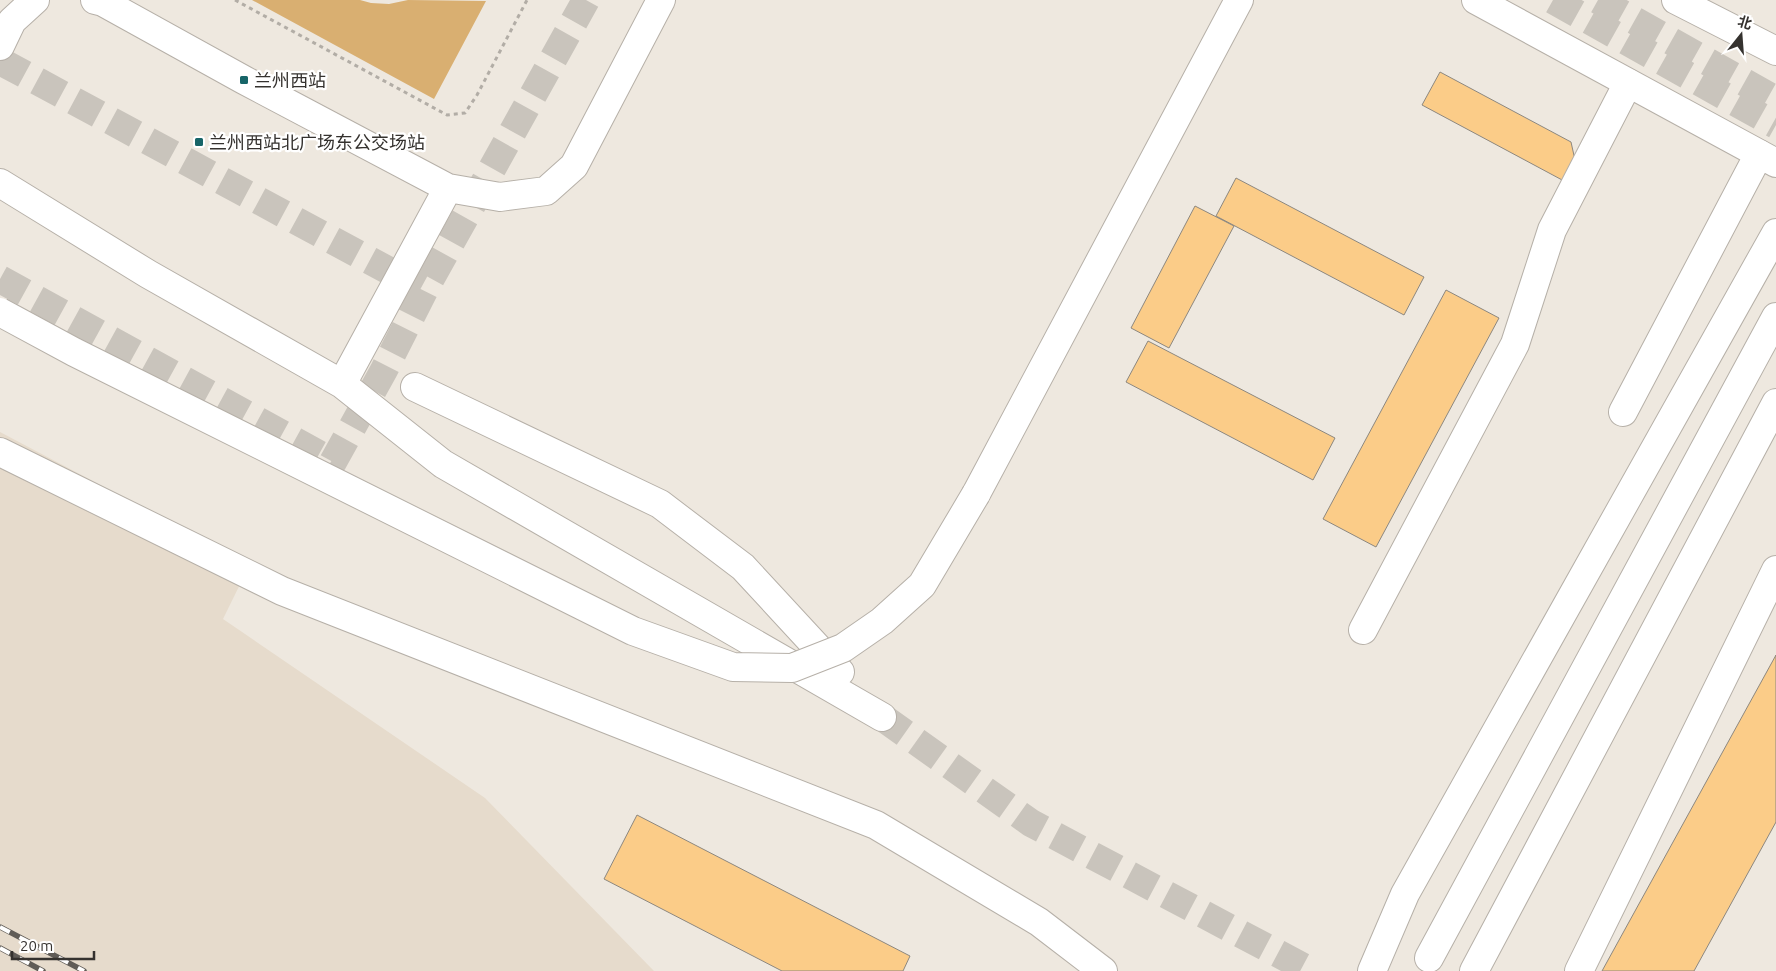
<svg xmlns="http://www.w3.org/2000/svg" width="1776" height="971" font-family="Ubuntu,'Noto Sans SC',sans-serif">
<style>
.built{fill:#e6dbcc}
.green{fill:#d9af71}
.building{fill:#fbcc88;stroke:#8c877f}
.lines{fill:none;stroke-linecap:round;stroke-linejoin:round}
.minor-tunnel{stroke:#c9c4bc;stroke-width:28;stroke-dasharray:28 14;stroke-linecap:butt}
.major-tunnel{stroke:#c9c4bc;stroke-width:28;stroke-dasharray:28 14;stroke-linecap:butt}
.minor-casing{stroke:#b6b0a8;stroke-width:30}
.major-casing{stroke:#b6b0a8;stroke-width:30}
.path{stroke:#b2ada6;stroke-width:3;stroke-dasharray:4 4;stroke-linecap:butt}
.minor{stroke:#fff;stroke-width:28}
.major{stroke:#fff;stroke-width:28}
.rail-casing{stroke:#605c57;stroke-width:5.5}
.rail{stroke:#fff;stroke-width:4;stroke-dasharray:11;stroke-linecap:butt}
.minor-bridge-casing{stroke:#b6b0a8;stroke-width:30;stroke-linecap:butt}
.minor-bridge{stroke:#fff;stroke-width:28}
.poi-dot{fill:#176568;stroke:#fff;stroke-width:2}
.labels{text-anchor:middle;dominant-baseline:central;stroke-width:4.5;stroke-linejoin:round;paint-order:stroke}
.poi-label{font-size:18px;fill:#35322f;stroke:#fff;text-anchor:start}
</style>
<rect width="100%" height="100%" fill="#eee8df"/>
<path class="built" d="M0,432L250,564L223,619L485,798L654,971H0Z"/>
<path class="green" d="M252,0H360L371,3L389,4L408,0L486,1L434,99Z"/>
<path class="building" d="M1440,72L1571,142L1575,160L1564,181L1422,105Z
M1236,178L1424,277L1404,315L1216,216Z
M1195,206L1234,226L1169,348L1131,328Z
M1446,290L1499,318L1376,547L1323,519Z
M1148,341L1335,438L1313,480L1126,382Z
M1776,655V822L1694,971H1602Z
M637,815L910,956L903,971H782L604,879Z"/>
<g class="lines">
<path class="minor-tunnel" d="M0,61L421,288
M0,279L333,462L384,370L425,289L586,0
M882,717L1031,823L1311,971"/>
<path class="major-tunnel" d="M1553,0L1776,125
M1598,0L1776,100"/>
<defs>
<path id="minor" d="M95,0L103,2L244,80L448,188L500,197L546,191L574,166L661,0
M0,46L12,21L35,0
M0,183L148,274L342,384L443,464L882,717
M342,384L448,188
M415,387L660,504L743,567L840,672
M1623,412L1759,154
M0,452L282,591L876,825L1039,922L1103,971
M976,494L1239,0
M1363,630L1515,344L1552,230L1628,83"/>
<path id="major" d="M1476,0L1776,163
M1676,0L1776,51
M1429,958L1776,317
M1372,971L1405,894L1776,233
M1474,971L1776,403
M1579,971L1776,570"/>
</defs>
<use href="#minor" class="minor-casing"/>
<use href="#major" class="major-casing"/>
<path class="path" d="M235,0L447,115L465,113L477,95L527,0"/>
<use href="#minor" class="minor"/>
<use href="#major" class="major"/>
<defs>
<path id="rail" d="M0,927L84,971
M0,948L43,971"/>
</defs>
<use href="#rail" class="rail-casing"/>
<use href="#rail" class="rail"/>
<defs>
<path id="minor-bridge" d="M0,312L74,352L633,631L733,667L792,668L843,648L882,621L922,585L976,494"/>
</defs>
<use href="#minor-bridge" class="minor-bridge-casing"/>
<use href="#minor-bridge" class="minor-bridge"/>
</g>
<g class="poi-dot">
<rect x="239" y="75" width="10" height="10" rx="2.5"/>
<rect x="194" y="137" width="10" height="10" rx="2.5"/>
</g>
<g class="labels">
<g class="poi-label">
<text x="254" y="80">兰州西站</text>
<text x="209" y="142">兰州西站北广场东公交场站</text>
</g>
</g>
<g transform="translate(1741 35) rotate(17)" stroke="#ffffff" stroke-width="4" paint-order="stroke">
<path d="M0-4L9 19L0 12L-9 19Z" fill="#35322f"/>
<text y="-8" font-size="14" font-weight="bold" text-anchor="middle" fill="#35322f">北</text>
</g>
<path d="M12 951v8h82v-8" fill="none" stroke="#35322f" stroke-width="2.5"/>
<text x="20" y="951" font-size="15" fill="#35322f" stroke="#ffffff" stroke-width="4" paint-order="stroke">20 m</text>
</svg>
